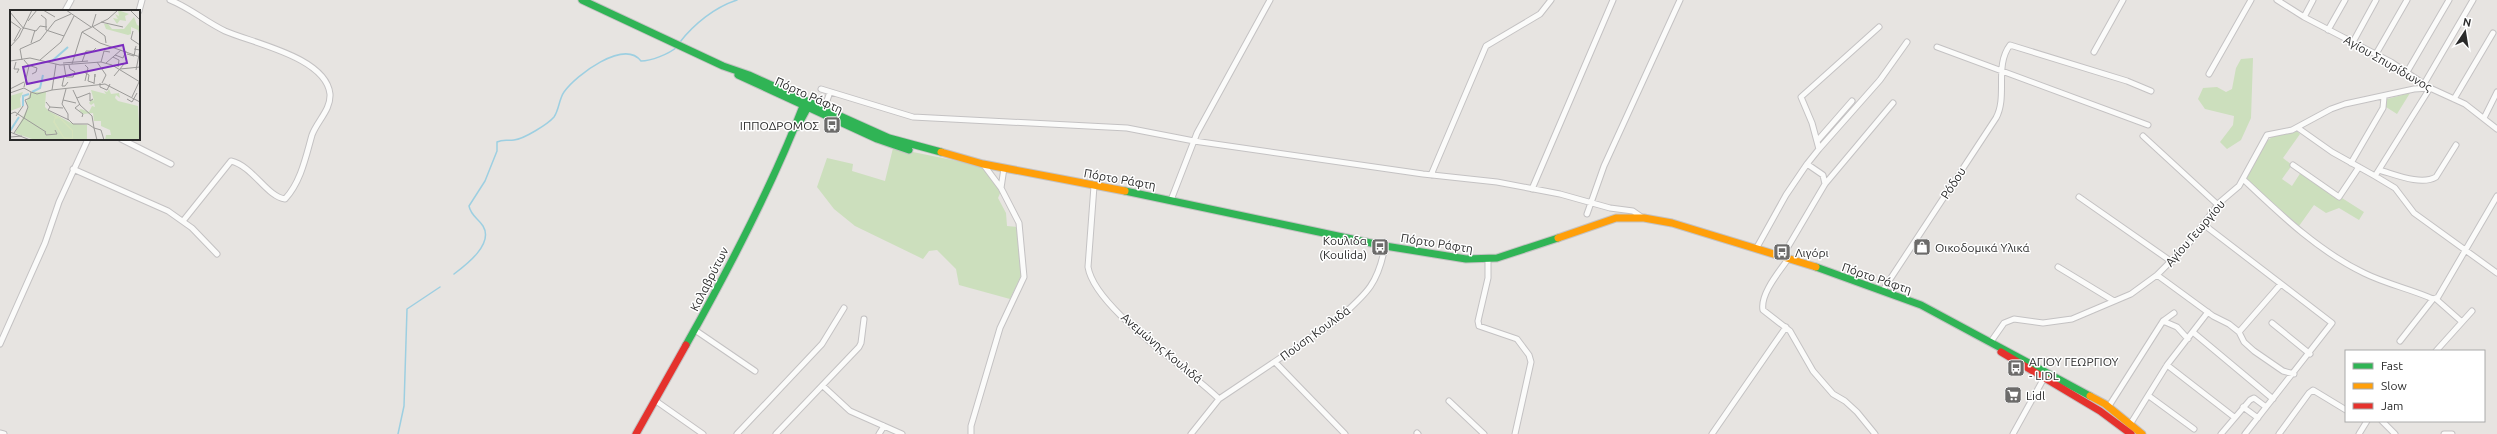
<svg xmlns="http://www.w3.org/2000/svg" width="2497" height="434" font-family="Ubuntu,sans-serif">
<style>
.green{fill:#ccdfbd}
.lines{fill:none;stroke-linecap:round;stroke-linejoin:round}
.stream{stroke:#9dcfe1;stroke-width:1.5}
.street-casing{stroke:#c4c2c3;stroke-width:7}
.fast-casing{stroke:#c4c2c3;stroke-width:9}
.slow-casing{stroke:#c4c2c3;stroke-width:9}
.jam-casing{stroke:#c4c2c3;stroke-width:9}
.street{stroke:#fbfbfa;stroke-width:5}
.fast{stroke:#30b455;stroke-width:7}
.slow{stroke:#ff9f0a;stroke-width:7}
.jam{stroke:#e5322d;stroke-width:7}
.labels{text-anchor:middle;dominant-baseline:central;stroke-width:3;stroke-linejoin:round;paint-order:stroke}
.street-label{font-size:12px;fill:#2a2a2a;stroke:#fff}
.poi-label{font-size:12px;fill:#2a2a2a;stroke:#fff;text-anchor:start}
.inset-river{fill:none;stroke:#9dcfe1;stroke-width:2}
.inset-road{fill:none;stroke:#9b9a98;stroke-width:1}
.view{fill:#7b2cbf;fill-opacity:0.15;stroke:#7b2cbf;stroke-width:2}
.inset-edge{fill:none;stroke:#2a2a2a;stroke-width:2}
</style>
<rect width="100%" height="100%" fill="#e7e4e1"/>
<path class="green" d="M2253,58L2251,118L2241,140L2227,149L2220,142L2233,125L2234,116L2205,109L2198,99L2203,88L2217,87L2226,92L2232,89L2236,68L2241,59Z
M2410,93L2397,114L2386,107L2387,99Z
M2297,131L2300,134L2283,158L2292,165L2282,179L2292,186L2301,172L2364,212L2359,220L2339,208L2326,213L2314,205L2299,226L2246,179L2266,142L2272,137Z
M893,148L982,166L1001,191L998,198L1006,213L1007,226L1019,227L1021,276L1010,299L959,285L956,269L937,250L929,251L923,259L855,226L834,209L817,187L827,158L853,164L852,171L885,181Z"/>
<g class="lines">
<path class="stream" d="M680,42C694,24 715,7 737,0
M454,274C466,265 494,244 483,226C478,218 471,216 469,206L485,181L497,151V142C503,139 507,141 514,140C524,139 548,124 554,117C559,110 559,99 564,92C576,75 624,39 641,61C651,61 669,54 677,47
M398,434L404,406L407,309L440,287"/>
<defs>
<path id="street" d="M170,0C190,8 206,22 225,31C252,43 326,57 330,94C331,110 317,121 312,135C306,156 301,182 285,199C267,197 253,166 231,161L183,221
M2277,0L2304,17L2391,62L2430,88L2465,104L2497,129
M65,11L71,0
M139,11L142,0
M2304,17L2313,0
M2328,30L2345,0
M2353,42L2376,0
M1937,47L2148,125
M2094,52L2123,0
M2376,54L2407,0
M2407,72L2449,0
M2209,74L2251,0
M2424,84L2473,0
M821,89L913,117L1127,128L1194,141L1423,174L1497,182L1560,194L1610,208L1633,211L1643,218
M2454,99L2493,33
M824,109L830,92
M2484,118L2497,92
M2298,128L2332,152L2375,176L2430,88
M2143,136L2218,205
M121,139L171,164
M1818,140L1852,101
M1819,149L1880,80L1907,42
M2351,163L2383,108L2384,97
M1807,164L1819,149L1812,123L1801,97L1879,27
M2293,165L2339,197L2359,167
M73,169L168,211L192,228L217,254
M2379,170C2394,174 2421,186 2436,177L2456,145
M1431,175L1486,46L1540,14L1551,0
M2375,176L2395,188L2414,213L2497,273
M2243,179C2280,214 2318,251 2364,273C2386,284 2411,289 2433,299L2438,297L2497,196
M1094,186L1088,267C1095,309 1187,367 1219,399L1191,434
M1001,188L1004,168
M1532,189L1613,0
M2079,197L2172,262
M1171,200L1197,133L1270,0
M1587,214L1604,166L1680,0
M2203,224L2332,323L2245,434
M1756,249L1786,195L1807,164L1823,175L1825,184
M1782,257L1825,184L1893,103
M1788,259C1779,272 1760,294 1763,310L1790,331L1813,371L1833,394L1845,401L1857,412L1875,434
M1488,260V278L1478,321L1479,326L1517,339L1529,355L1531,362L1515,434
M2058,267L2114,301
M2157,275L2213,316L2229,324L2239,332L2244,342L2254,351L2283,371L2294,374
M1883,290L1996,118C2008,96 1994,66 2010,45L2127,81L2151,91
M2436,299L2462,322
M2163,321L2177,327L2188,339
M2272,323L2310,354
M695,330L755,371
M2239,332L2280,285
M2194,333L2273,399
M2400,341L2433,299
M1990,343L2004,323L2014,319L2043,323L2072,319L2131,294L2157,275L2190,242L2219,203L2239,186L2267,135L2292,130L2331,109L2345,104L2414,89L2430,88
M0,344L45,243L59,202L88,139
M2436,351L2472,311
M1275,362L1345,434
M2167,365L2234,417
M823,386L850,411L902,434
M2149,396L2194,429
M1219,399L1337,320C1366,294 1378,285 1385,246
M656,401L703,434
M1449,401L1484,434
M2109,406L2163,321L2174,313
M2243,407L2258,418
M2382,421L2395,434
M2131,423L2167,365L2208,312
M0,433L4,434
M1417,433L1418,434
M737,434L822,344L844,308
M776,434L859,347L861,343L864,319
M879,434L884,426
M971,434V426L1000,328L1024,277L1019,223L1001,188L983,164
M1712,434L1786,327
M2013,434L2044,378
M2221,434L2250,400L2254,398L2266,407
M2279,434L2309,393L2313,390L2346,410
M2359,434L2367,421
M2444,434H2452"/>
<path id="fast" d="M582,0L723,66L749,75L889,138L941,152
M738,75L877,139L909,150
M797,127L809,105
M1125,191L1385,246L1466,259L1497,258L1558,238
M1816,267L1921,305L2090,396
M686,345C730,267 773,185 805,101"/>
<path id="slow" d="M941,152L983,164L1125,191
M1558,238L1616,218H1644L1672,223L1816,267
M2090,396L2105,404L2142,434"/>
<path id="jam" d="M2001,352L2100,411L2131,434
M636,434L686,345"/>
</defs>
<use href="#street" class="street-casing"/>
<use href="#fast" class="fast-casing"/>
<use href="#slow" class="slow-casing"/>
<use href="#jam" class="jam-casing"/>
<use href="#street" class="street"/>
<use href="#fast" class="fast"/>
<use href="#slow" class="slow"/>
<use href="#jam" class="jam"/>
</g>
<defs>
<symbol id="bus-square" viewBox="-11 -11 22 22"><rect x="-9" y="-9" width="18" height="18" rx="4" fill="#6c6b6a" stroke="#fff"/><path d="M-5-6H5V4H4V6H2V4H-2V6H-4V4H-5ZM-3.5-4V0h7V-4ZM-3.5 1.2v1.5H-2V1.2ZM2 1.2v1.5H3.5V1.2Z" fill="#fff"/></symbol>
<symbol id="shop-square" viewBox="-11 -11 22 22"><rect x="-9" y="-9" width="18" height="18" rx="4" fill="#6c6b6a" stroke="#fff"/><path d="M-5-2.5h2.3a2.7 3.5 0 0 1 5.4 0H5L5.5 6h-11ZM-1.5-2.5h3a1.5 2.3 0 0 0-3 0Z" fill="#fff"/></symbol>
<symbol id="supermarket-square" viewBox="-11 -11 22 22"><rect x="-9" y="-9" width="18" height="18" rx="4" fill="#6c6b6a" stroke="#fff"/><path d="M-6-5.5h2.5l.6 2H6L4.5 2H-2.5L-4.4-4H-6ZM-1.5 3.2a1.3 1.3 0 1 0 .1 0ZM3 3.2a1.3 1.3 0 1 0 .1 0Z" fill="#fff"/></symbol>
</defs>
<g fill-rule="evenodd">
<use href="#bus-square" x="822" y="115" width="20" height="20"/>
<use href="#bus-square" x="1370" y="237" width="20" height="20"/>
<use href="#shop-square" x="1912" y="237" width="20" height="20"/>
<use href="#bus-square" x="1772" y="242" width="20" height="20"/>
<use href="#bus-square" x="2006" y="358" width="20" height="20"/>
<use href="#supermarket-square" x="2003" y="385" width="20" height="20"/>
</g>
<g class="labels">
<g class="street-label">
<text transform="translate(2388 63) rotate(30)">Αγίου Σπυρίδωνος</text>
<text transform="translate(809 95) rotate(24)">Πόρτο Ράφτη</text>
<text transform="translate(1120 179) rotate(10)">Πόρτο Ράφτη</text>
<text transform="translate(1953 183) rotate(-57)">Ρόδου</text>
<text transform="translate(2195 233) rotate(-49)">Αγίου Γεωργίου</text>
<text transform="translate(1437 243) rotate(9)">Πόρτο Ράφτη</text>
<text transform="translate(1877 278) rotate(19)">Πόρτο Ράφτη</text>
<text transform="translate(709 279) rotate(-63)">Καλαβρύτων</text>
<text transform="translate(1315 333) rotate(-36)">Πούση Κουλιδά</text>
<text transform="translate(1162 348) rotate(40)">Ανεμώνης Κουλιδά</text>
</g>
<g class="poi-label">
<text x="819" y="125" text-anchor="end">ΙΠΠΟΔΡΟΜΟΣ</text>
<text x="1367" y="240" text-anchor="end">Κουλιδα<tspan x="1367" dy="14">(Koulida)</tspan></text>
<text x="1935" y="247">Οικοδομικά Υλικά</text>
<text x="1795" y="252">Λιγόρι</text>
<text x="2029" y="361">ΑΓΙΟΥ ΓΕΩΡΓΙΟΥ<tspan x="2029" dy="14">- LIDL</tspan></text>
<text x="2026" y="395">Lidl</text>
</g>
</g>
<g transform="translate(10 10)">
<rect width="130" height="130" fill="#e7e4e1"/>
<path d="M108,0L119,4L115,6L116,11L110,10L107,14L103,8L108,9L105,4L109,6ZM124,7L127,15L130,16V26L128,20L121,17V24L118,25L96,19L94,14H98L102,19H114ZM99,79L101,84L109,83L110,88L106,85L105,88L108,91L128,96L130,130H95L96,125H101L100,120L91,116V111H84L83,103L73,104L69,100L71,99L79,102L82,96L85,97L84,93L81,95L79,93L82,89L84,91L81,80L96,84L94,81L97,82ZM13,82L10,89L11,97L0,101V86ZM21,82H36L35,97L39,101L63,114L77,115V130H25L5,123L18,97L16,92Z" fill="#ccdfbd"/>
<path d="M41,104L50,107L63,120V129H72L55,130L54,129L43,112L45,107ZM45,109L49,108L62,121V128L54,127L45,112Z" fill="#d4e2bc" fill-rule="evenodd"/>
<path class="inset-river" d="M42,51L58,37M22,82L30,78L33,65M13,96V86L19,84M0,121L9,107"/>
<path class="inset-road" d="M33,0L45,7M56,0L81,17M120,0L130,10M0,2L14,19M31,5L36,9V20L54,26M0,11L10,18M18,11L27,0M91,12L113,17M82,17L86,4M83,17L95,26L96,33M14,18L26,21L30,16L37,17M123,21L121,29L130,35M72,22L90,33L130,47M4,31L11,18M21,33L25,20M0,37L9,27L22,0M124,39L130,40L126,60M117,44L124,46L126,36M105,45L113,48L116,41M103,47L109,50L108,57M12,50L10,39L30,30L45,11L61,4M14,50L19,56L14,77M30,50L51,32L64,6M0,51L20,48L50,55L91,52L102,55L130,72M6,52L4,59H9L7,63M72,52L76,41H83L86,38M87,52L96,65L92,73M91,52L94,41L100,42M53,53L78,51M96,53L111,40M62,54L72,22L98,9L108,0M18,55L27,58L26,62L22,64M54,55L56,67H63L65,62L60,59L59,55M75,55L78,58L75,71M110,59L130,57M74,62L79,65L78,71L84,73M104,66L114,54M54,67L52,76H55L58,72M90,73V77L97,80L100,74M84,74L85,64V67M0,79L14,72M56,79L52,94L58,104V110M42,80L95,74L130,92M63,80L70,95L82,106L84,118L91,120L94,130M0,83L14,78L21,82M122,87L129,72M67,88L80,83V91L83,89M117,89L122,92L127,83M53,90L66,93M36,92L40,97L38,100L59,110M70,94L65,98L73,104L72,107M40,97L53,98M0,104L5,102L14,108L18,97L15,90L20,88L21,82L27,84L42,80L46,54M6,106L13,96M58,109L63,114H78L84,118L87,130M0,122L20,130M35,122L36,125L47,124L45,120M4,123L14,108L36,122M0,127L12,126"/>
<path class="view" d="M113,35L117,53L17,74L13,57Z"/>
<rect width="130" height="130" class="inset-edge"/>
</g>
<rect x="2345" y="350" width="140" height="72" fill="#ffffff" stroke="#aaaaaa"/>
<rect x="2353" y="363" width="20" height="6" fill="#30b455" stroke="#aaaaaa"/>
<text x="2381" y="370" font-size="12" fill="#2a2a2a">Fast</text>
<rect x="2353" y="383" width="20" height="6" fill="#ff9f0a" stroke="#aaaaaa"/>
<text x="2381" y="390" font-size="12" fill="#2a2a2a">Slow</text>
<rect x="2353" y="403" width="20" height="6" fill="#e5322d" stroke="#aaaaaa"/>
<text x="2381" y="410" font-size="12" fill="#2a2a2a">Jam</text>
<g transform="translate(2465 32) rotate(12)" stroke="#ffffff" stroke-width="3" paint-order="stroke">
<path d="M0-3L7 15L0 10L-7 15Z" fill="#2a2a2a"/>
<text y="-6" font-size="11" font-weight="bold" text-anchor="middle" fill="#2a2a2a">N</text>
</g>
</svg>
